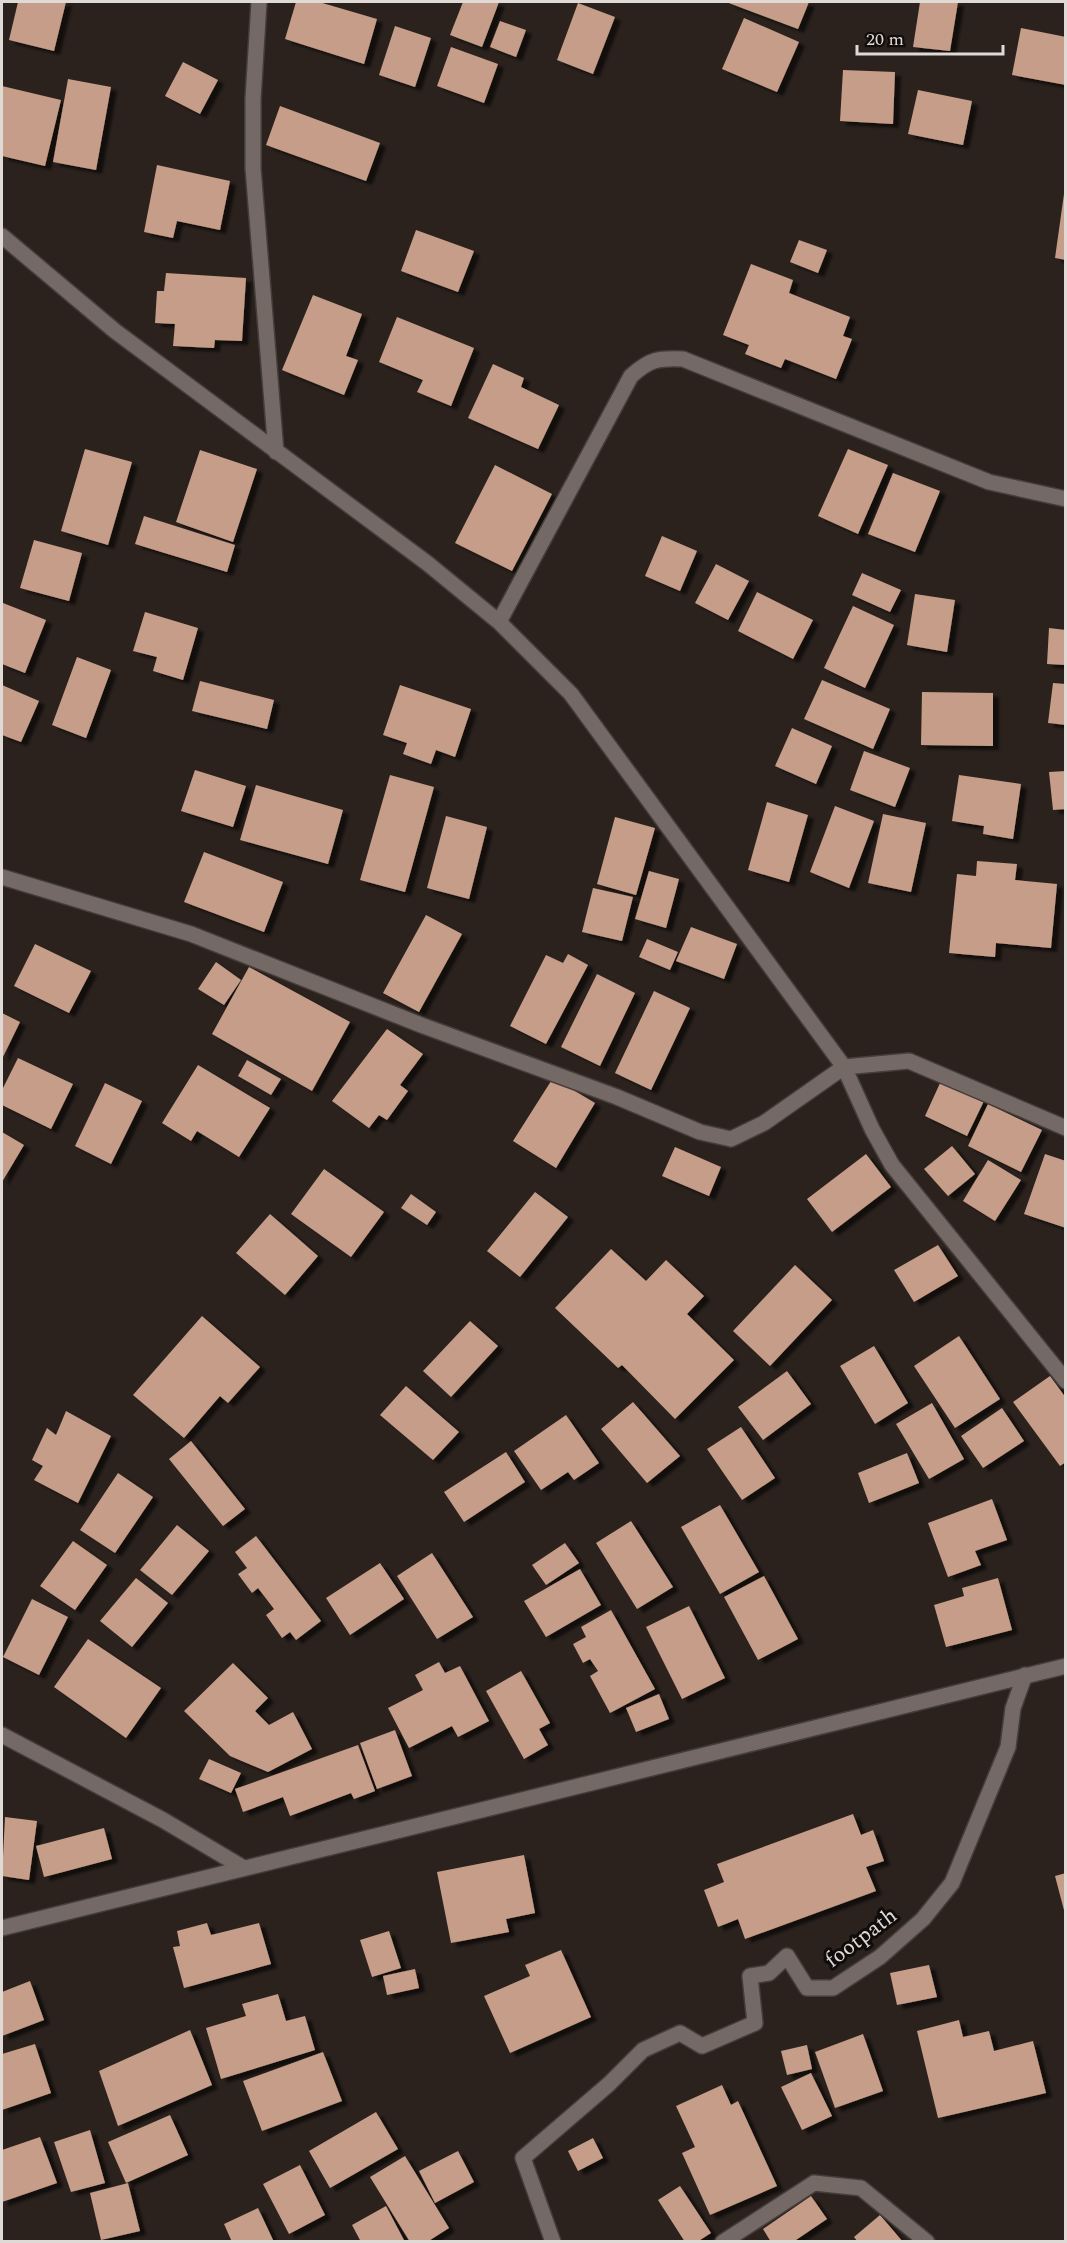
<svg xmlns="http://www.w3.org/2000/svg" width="1067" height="2243" font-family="Spectral,serif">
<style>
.building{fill:#c69d88;filter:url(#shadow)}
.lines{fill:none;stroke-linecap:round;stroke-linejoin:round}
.minor-casing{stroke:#443d3a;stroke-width:18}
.tertiary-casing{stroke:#443d3a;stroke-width:18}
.minor{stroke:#746965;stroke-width:15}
.tertiary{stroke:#746965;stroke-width:15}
.labels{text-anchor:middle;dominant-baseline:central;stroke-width:6;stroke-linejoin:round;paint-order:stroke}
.street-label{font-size:22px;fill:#e0dad7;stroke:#100c0b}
</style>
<defs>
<filter id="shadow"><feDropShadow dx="6" dy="4" stdDeviation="1.5" flood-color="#0009"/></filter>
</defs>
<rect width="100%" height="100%" fill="#2b221e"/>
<path class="building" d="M18,2H66L54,51L9,40Z
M296,2H319L377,19L364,64L285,39Z
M463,2H499L482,47L450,35Z
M726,2H809L798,29Z
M920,2H958L950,51L913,47Z
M578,3L615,17L593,74L557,60Z
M744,18L799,42L777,92L722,69Z
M500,21L526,30L516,57L490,47Z
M395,26L431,38L415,87L379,75Z
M1021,28L1066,37V85L1012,75Z
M451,47L498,64L484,103L437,86Z
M183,62L218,80L200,114L165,96Z
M843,70L895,72L893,124L840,121Z
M68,79L111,87L96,170L53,162Z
M2,86L61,100L45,166L2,156Z
M918,90L972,101L963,145L908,134Z
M280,106L380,143L366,181L266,145Z
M157,165L230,181L220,230L177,221L173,238L144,232Z
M1064,194H1066V260L1055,258Z
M416,230L474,251L458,292L401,271Z
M799,240L827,250L818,273L790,262Z
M751,264L793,280L789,293L850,317L843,336L852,339L836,379L785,359L781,368L745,354L749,345L723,335Z
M166,273L246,278L242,341L215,340L214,348L173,346L175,324L155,323L157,291H164Z
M313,295L362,314L346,356L358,360L344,395L282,370Z
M397,317L474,348L451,406L417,392L423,380L379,362Z
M493,364L524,378L521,387L559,405L538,449L468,418Z
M85,449L132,462L108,545L61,531Z
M848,449L888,465L858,534L818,516Z
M200,450L257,469L233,542L176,522Z
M495,465L552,494L512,571L455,543Z
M893,473L940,491L915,552L868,534Z
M144,516L235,545L227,572L135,544Z
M662,536L697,551L680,591L645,576Z
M34,540L82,553L69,601L20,588Z
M716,564L749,581L728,620L695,603Z
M862,573L901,590L890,612L852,595Z
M757,592L813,620L793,659L738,631Z
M915,594L955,600L947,652L907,645Z
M3,603L46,620L25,673L2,664Z
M853,606L894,625L865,688L824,668Z
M145,612L198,628L183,680L153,671L157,657L133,651Z
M1049,628L1066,630V665L1047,664Z
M77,657L111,670L86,738L52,725Z
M822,680L890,709L873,749L804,719Z
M200,681L274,700L267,729L192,711Z
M1053,683L1066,684V725L1048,723Z
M2,685L39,701L21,742L2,735Z
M400,685L471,709L455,757L436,750L431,764L403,754L407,743L383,735Z
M922,692L993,693V746L921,745Z
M792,728L832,746L816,784L775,766Z
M864,751L910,768L895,807L850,790Z
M195,770L246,786L233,827L181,811Z
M1066,771V809L1053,810L1049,772Z
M390,775L434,787L405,892L360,880Z
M959,775L1021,784L1013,839L983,834L984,826L952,821Z
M256,785L343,810L328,864L240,840Z
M767,802L808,815L789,882L748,870Z
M835,806L874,821L849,888L810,872Z
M883,814L926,823L911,892L868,883Z
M446,816L487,827L469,899L427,888Z
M615,817L655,828L636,895L597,884Z
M204,852L283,882L264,932L184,902Z
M977,861L1017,864L1015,880L1057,884L1051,948L996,943L995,957L949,953L957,874L976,876Z
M649,871L679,879L666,928L635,919Z
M593,888L633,897L622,941L582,932Z
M426,915L462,934L419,1012L383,993Z
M691,927L737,944L724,979L676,961Z
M647,939L678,952L670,970L639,957Z
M35,944L91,971L69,1013L14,986Z
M568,954L588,965L546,1044L510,1026L546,955L563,963Z
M216,962L241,980L224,1005L198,989Z
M249,967L350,1022L312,1091L212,1034Z
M597,974L635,993L600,1066L561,1047Z
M654,991L690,1008L651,1090L615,1073Z
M2,1013L20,1022L2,1059Z
M387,1029L423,1054L400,1085L408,1091L387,1120L379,1115L369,1128L332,1101Z
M18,1058L73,1084L51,1129L2,1105V1090Z
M247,1060L281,1079L271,1095L238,1076Z
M198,1065L270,1108L239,1157L197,1131L191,1141L162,1123Z
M553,1078L595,1103L556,1168L513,1141Z
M941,1081L984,1101L967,1136L925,1116Z
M105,1083L142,1101L111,1164L75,1146Z
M988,1104L1042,1130L1021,1172L968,1146Z
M2,1132L24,1145L2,1182Z
M952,1146L975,1174L948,1196L924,1169Z
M675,1147L721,1167L709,1196L662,1176Z
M866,1154L891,1187L832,1232L807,1199Z
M1045,1154L1066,1161V1228L1024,1214Z
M988,1160L1021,1180L995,1221L963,1201Z
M324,1169L384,1212L351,1257L291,1214Z
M535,1192L568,1217L520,1277L487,1251Z
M411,1194L436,1212L427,1225L401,1208Z
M270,1214L318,1256L285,1295L236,1253Z
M938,1245L958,1276L914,1302L894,1270Z
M611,1249L646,1281L666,1260L704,1296L687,1314L734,1360L675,1419L622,1365L618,1368L555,1308Z
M795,1265L832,1300L770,1366L733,1331Z
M202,1316L260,1367L228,1403L220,1396L184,1438L133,1395Z
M470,1321L498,1346L451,1397L423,1371Z
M959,1336L1000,1399L955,1428L914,1366Z
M874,1346L908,1403L875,1424L840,1366Z
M787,1371L811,1404L763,1440L738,1407Z
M1050,1376L1066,1398V1462L1060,1466L1013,1402Z
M406,1386L459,1432L433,1460L380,1415Z
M633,1402L680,1456L647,1483L601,1429Z
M932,1403L964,1459L929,1479L896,1424Z
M1002,1408L1024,1441L983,1468L961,1436Z
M66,1411L111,1436L78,1503L34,1480L43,1466L32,1460L47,1428L56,1435Z
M566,1415L599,1463L574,1480L568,1472L541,1490L514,1451Z
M741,1427L775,1478L742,1500L707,1449Z
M191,1441L245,1509L223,1526L169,1459Z
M506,1452L525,1482L464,1522L444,1492Z
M907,1453L919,1483L869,1503L858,1473Z
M118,1473L153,1497L115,1553L80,1530Z
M992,1499L1007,1540L975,1551L981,1565L948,1577L928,1523Z
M720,1505L759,1572L720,1594L681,1527Z
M631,1521L673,1587L637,1609L596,1543Z
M177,1525L209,1551L172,1595L140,1570Z
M256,1536L321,1621L296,1640L290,1632L282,1638L266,1615L274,1609L258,1588L252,1593L238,1574L247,1568L235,1552Z
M73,1541L107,1565L75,1610L40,1586Z
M565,1543L579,1563L546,1585L532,1565Z
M432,1553L473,1617L437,1639L397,1576Z
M380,1563L404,1599L350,1635L326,1598Z
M580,1569L601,1605L546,1637L524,1601Z
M764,1576L798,1639L758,1660L724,1597Z
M136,1578L168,1603L132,1647L100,1621Z
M998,1578L1012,1630L946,1647L934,1605L964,1596L962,1588Z
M32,1599L68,1617L39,1675L3,1657Z
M689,1606L725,1678L682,1699L646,1627Z
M611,1610L655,1689L610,1713L590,1676L598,1671L590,1659L583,1663L573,1644L586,1637L581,1627Z
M88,1639L161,1688L126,1738L54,1687Z
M439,1662L445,1673L460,1666L489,1721L458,1737L452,1726L409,1748L388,1708L423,1690L415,1675Z
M233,1663L268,1698L255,1711L269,1725L293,1712L312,1749L268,1772L230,1756L184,1711Z
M521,1671L550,1723L539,1729L548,1745L524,1759L486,1691Z
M659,1694L669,1719L636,1732L626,1708Z
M395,1730L412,1776L377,1789L360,1743Z
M358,1745L375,1791L354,1799L351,1793L290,1816L283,1797L243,1812L235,1789Z
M209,1759L241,1773L231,1793L199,1779Z
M853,1814L861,1835L873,1830L884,1861L866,1867L876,1891L745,1939L738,1919L718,1927L704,1890L724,1882L717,1864Z
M5,1817L37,1821L29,1880L2,1876Z
M104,1828L112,1859L44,1877L36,1846Z
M524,1855L535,1913L506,1919L509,1932L451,1943L437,1872Z
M1066,1873V1914H1065L1055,1876Z
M207,1923L211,1935L259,1923L271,1964L184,1988L173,1947L180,1946L177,1931Z
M389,1931L401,1968L372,1977L360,1940Z
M561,1950L591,2017L510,2053L484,1996L530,1976L525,1965Z
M929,1965L937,1997L897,2005L890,1973Z
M415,1969L419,1988L387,1995L383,1976Z
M30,1981L44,2020L2,2036V1992Z
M278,1994L286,2021L305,2016L315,2050L221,2079L206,2028L246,2016L242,2004Z
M959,2020L963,2037L989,2031L994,2051L1033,2041L1046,2093L938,2118L917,2031Z
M190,2030L212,2085L118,2126L99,2071Z
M863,2034L883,2091L835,2108L815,2052Z
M35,2044L51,2093L2,2110V2054Z
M807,2045L812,2069L787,2075L781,2051Z
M323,2052L342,2101L262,2131L243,2081Z
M811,2073L832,2116L802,2130L781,2087Z
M722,2085L731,2105L738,2101L777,2186L710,2215L682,2153L695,2147L676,2106Z
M376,2112L398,2149L330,2188L309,2151Z
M170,2115L188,2155L126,2183L108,2142Z
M90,2130L105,2183L71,2192L54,2142Z
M40,2137L57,2183L2,2202V2150Z
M593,2138L603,2158L578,2171L568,2151Z
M458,2151L474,2182L435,2203L419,2171Z
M405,2156L449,2228L427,2242H410L370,2177Z
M300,2165L325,2215L289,2234L263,2184Z
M128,2183L140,2231L101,2240L90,2193Z
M680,2186L711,2233L697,2242H685L658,2200Z
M811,2196L827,2219L793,2242H771L763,2229Z
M386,2206L405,2242H361L352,2225Z
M258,2208L274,2242H232L224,2224Z
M880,2215L903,2242H858L854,2237Z"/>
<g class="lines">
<defs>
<path id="minor" d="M259,2L253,99V168L276,452
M2,236L115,331L427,563L499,622L571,694L844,1067L872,1129L892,1165L1066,1381
M499,622L631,376C650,359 658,358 683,359L989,482L1066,499
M2,877L191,934L421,1025L617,1097L700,1132L731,1139L764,1123L844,1067L909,1061L1066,1128
M2,1735L163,1820L242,1867
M553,2242L523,2158L609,2084L643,2050L680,2033L702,2046L755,2023L750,1976L769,1973L787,1956L807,1988H833L880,1957L923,1919L952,1883L1008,1747L1013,1708L1025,1675
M723,2242L814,2183L861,2188L927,2242"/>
<path id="tertiary" d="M2,1928L1066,1666"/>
</defs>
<use href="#minor" class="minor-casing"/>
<use href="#tertiary" class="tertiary-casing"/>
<use href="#minor" class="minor"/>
<use href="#tertiary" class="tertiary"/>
</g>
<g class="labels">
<g class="street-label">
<text transform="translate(861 1938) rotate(-37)">footpath</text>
</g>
</g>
<rect width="1067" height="2243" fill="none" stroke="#e0dad7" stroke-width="6"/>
<path d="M857 45v9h146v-9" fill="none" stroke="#e0dad7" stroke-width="3"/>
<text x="866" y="45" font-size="18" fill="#e0dad7" stroke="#100c0b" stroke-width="4.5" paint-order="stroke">20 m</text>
</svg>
